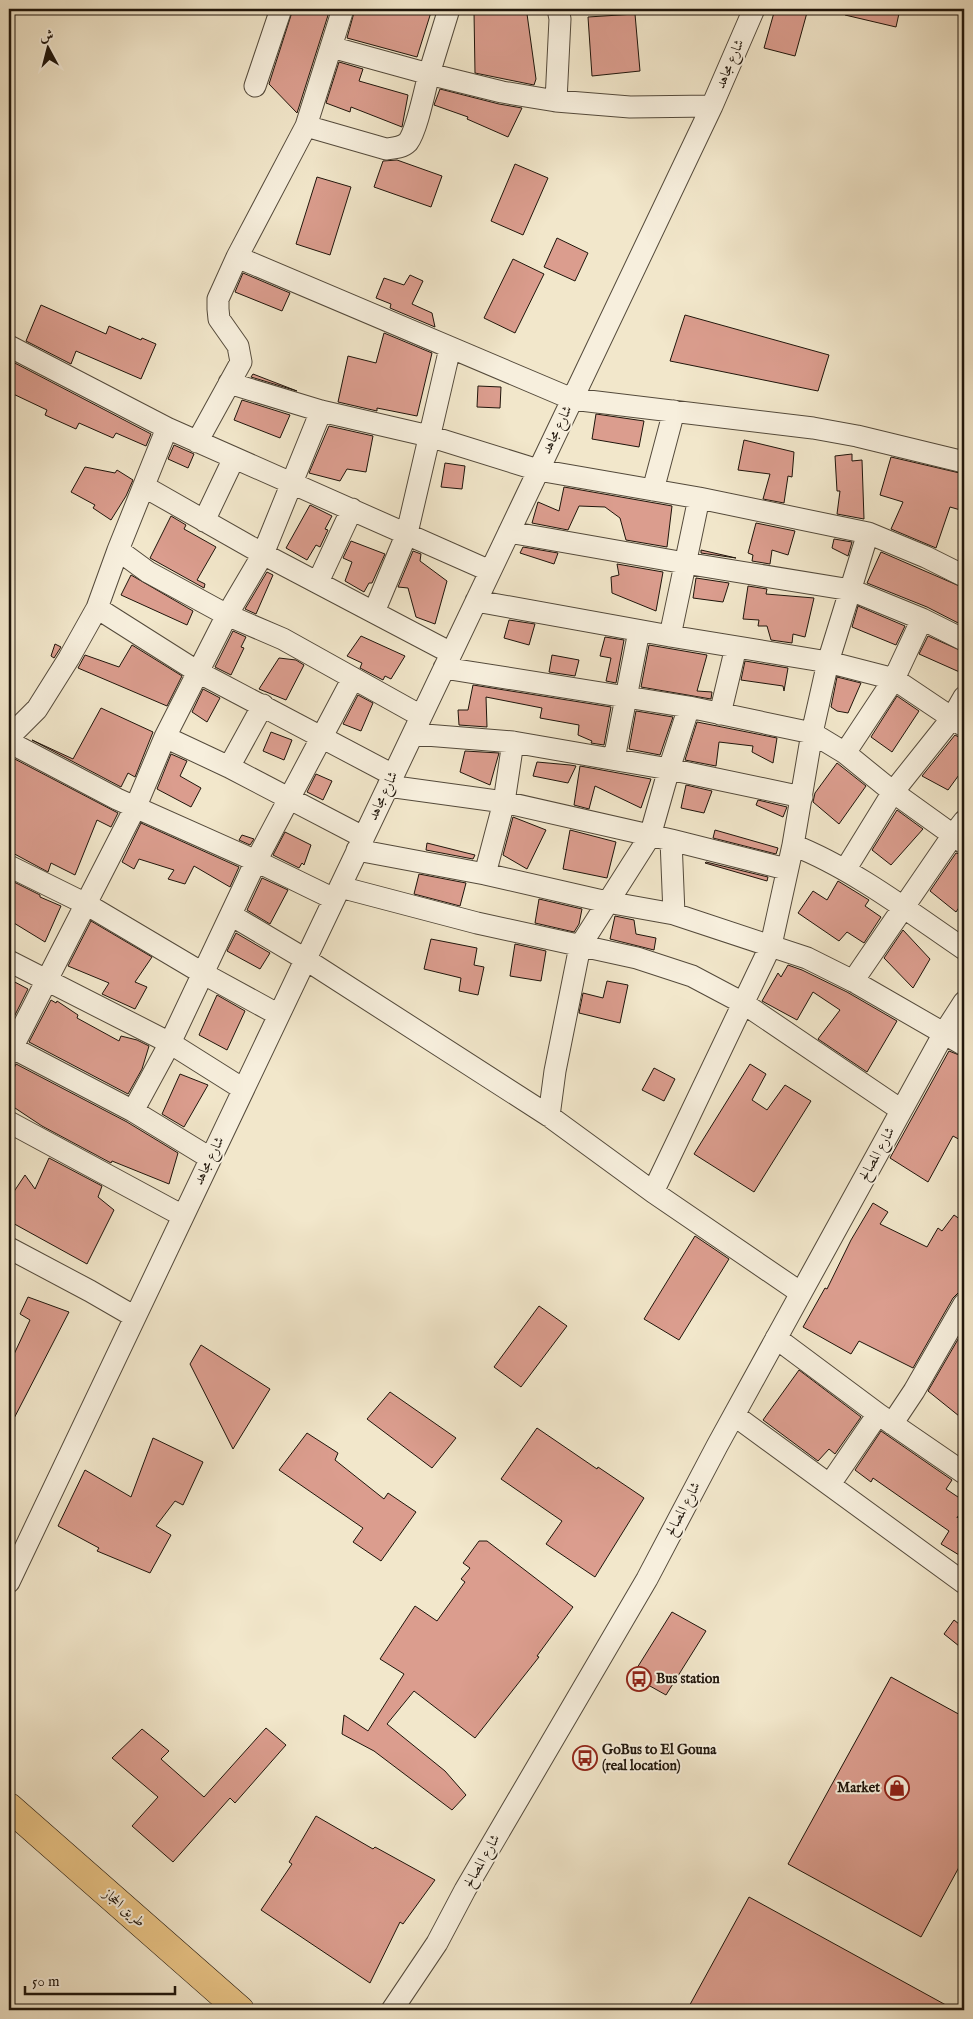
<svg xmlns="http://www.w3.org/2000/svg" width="973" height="2019" font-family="'IM FELL English',Amiri,serif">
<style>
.building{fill:#db9d8e;stroke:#1f150b}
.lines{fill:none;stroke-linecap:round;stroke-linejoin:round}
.minor-casing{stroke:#544a3b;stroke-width:23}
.major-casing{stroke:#1f150b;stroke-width:29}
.minor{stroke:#f7efdd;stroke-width:21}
.major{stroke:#e9c486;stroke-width:28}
.labels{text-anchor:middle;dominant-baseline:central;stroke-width:4;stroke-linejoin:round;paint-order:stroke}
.street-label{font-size:14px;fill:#1f150b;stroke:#f7efdd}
.poi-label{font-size:14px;font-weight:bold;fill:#1f150b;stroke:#f7efdd;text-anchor:start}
</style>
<rect width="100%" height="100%" fill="#f2e7cb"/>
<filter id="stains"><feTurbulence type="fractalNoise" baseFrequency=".004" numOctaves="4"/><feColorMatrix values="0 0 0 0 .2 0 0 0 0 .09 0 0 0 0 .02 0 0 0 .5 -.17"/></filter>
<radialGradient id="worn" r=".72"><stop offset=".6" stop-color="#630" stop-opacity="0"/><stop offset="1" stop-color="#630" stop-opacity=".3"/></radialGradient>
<path class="building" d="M293,9H330L297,113L269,84Z
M355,9H432L417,57L347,38Z
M775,9H808L795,56L764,48Z
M846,9H900L896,27L845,15Z
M474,12L527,14L536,79L534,85L475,73Z
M635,14L640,71L592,76L588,17Z
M339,62L363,69L359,81L408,95L402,127L351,107L350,112L326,103Z
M440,89L499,104L522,108L508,137L467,119L468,117L434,105Z
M397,160L442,176L431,207L374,187L383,161Z
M515,164L548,178L523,235L491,221Z
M317,177L351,187L330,255L296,244Z
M557,238L588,253L575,281L544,267Z
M513,259L544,274L515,333L484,318Z
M243,273L290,293L282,311L235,292Z
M410,275L423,281L412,304L432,313L435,327L390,308L391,304L376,298L384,278L404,285Z
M41,305L106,334L109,326L141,340L142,338L156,344L141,379L76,351L71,364L26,341Z
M685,315L829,355L818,391L670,361Z
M384,333L432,353L417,416L377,408V411L338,402L348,356L376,363Z
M9,360L151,434L146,446L116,433L113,438L79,423L76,429L45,415L47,410L9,392Z
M253,374L297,391L251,377Z
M478,386L501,387L500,408L477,407Z
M242,400L290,415L280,438L234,420Z
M596,414L644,421L639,447L592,439Z
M329,426L373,436L366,472L347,469L340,481L309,473Z
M744,440L794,452L792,477L788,476L784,503L763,499L770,474L738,470Z
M174,445L194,454L188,468L168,459Z
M852,454V461L862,460L864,519L837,514L840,491H837L835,456Z
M891,457L964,474V511L950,507L936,548L891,529L903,502L880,495Z
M445,463L465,466L462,489L441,487Z
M85,467L115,473L117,470L133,480L126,496L111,520L93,508L95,505L71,492Z
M564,487L672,506L667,547L626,540L620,518L605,507L579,506L568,530L532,523L538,502L559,511Z
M310,505L332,516L325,529L328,530L320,547L316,545L307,560L286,548Z
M171,516L186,525L184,529L216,547L197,580L205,584L204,588L150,558Z
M756,523L795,531L788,555L772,550L770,564L752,561L753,555L748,553Z
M834,539L852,542L848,556L832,548Z
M351,541L385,554L372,583H369L364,592L345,581L352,562L343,558Z
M523,547L558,553L554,564L520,553Z
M701,550L736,558L701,553Z
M413,551L421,554L420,561L447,581L435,624L416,617L408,588L398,587Z
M881,552L964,588V626L927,607L867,583Z
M617,564L663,572L656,611L612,593L611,577L619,575Z
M267,572L273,575L256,614L245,609Z
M131,575L193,611L187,625L121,595Z
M696,578L729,583L723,602L693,598Z
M748,586L767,589L766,594L814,598L805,637L793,634L792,643L771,640L767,626H758L759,620L743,619Z
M858,606L905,626L896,645L852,627Z
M509,620L535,624L529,645L504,638Z
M233,631L246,637L241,647L244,648L231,675L215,667Z
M361,636L405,656L391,679L385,676L383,680L360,668L362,663L347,656Z
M928,636L964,652V674L919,654Z
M605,637L624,640L616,683L606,681L611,658L600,656Z
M55,644L61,647L54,658L51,656Z
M132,645L182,676L167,706L78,668L85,655L119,667Z
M649,645L707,655L697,691L712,692L711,699L641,687Z
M552,655L579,660L575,676L549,672Z
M279,658L296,660L304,665L286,700L259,689Z
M745,661L788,668L784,691L783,686L741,680Z
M837,677L861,683L848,713L837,711L831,707Z
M473,685L611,707L604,745L591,743L592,741L578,735L579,725L540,718L542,708L486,697L487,727L459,725L458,710H468Z
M203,689L220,698L207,722L192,712Z
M358,695L373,703L361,731L343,724Z
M897,696L919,711L892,752L871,737Z
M101,708L153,732L135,777L128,773L121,787L32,740L73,759Z
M636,711L673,717L660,755L629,749Z
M697,722L777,738L773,763L752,752L753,746L719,742L716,766L685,760Z
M271,732L292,740L284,760L263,751Z
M955,735L964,740V768L948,790L922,776Z
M465,751L499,753L490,785L460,772Z
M171,754L187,761L180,776L201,788L191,807L157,789Z
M9,756L118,813L111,827L97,820L75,875L51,863L48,872L9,851Z
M537,762L570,765L576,766L568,783L533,776Z
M837,763L866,786L839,824L813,802L815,793Z
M580,766L651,779L641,808L595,786L589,809L574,805Z
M316,774L332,781L323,800L307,792Z
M686,785L712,791L704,813L681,808Z
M758,800L787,807L783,817L756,805Z
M897,810L923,829L891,865L872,850Z
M513,817L546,830L527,869L503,855Z
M141,823L239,867L230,887L194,866L185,884L168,879L174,870L139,859L134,869L122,862Z
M570,830L616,842L607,878L563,869Z
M715,830L778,848L776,854L713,838Z
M285,832L311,845L304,865L302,863L299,868L273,855Z
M242,835L254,839L250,845L239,840Z
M427,843L475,855L473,859L426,850Z
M956,853L964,855V900L956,912L930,891Z
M706,862L768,877L767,881L705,863Z
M419,874L466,883L460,906L414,894Z
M262,878L288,890L270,924L247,910Z
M838,881L869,900L865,906L881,917L864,943L847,932L839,941L798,913L813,891L827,900Z
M14,882L40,895V897L61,906L45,942L9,920V891Z
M539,899L582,909L579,924L574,932L535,923Z
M615,916L634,920L636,934L656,938L654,950L610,939Z
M91,921L152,957L135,982L147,987L135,1009L102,994L109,983L68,966Z
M903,930L930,959L913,988L884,958Z
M236,933L270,953L260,969L227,951Z
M431,939L477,948L474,965L484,967L478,995L459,991L461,978L424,969Z
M515,944L546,951L541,981L510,976Z
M788,965L802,970L847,992L897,1021L867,1072L818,1039L840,1010L813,992L797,1020L762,1001L778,973L781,977Z
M9,979L28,989L9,1027Z
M607,981L628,985L620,1023L579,1013L583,993L603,998Z
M217,995L245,1011L227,1050L199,1035Z
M51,1000L56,1003L57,1001L78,1015L77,1018L119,1041L121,1036L137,1040L149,1046L142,1069L128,1094L29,1042Z
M949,1051L964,1057V1142L953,1136L928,1182L890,1158Z
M16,1064L127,1122L178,1153L169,1184L112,1161L111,1163L42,1126L9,1104V1079Z
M750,1064L766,1074L752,1100L767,1110L785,1085L811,1101L754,1192L694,1154Z
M654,1068L675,1079L664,1101L642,1090Z
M180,1074L208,1085L184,1127L162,1114Z
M49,1158L102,1186L98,1197L114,1210L87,1264L9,1221V1199L25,1175L35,1189Z
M873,1203L888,1212L880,1224L927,1247L938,1228L942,1231L954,1215L964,1222V1292L958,1293L953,1298L913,1368L859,1341L851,1354L803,1327L825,1288L827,1289L851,1240Z
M695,1236L729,1259L679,1340L644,1319Z
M28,1297L69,1312L9,1428V1365L30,1320L20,1314Z
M539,1306L567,1326L521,1387L494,1367Z
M964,1329V1420L928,1391Z
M201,1345L270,1389L233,1449L190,1364Z
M799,1370L861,1417L835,1454L829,1449L818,1461L763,1420Z
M390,1392L456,1438L432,1468L367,1419Z
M537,1428L597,1469L598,1467L644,1498L595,1577L546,1544L562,1521L501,1479Z
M881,1431L952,1480L946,1489L964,1501V1507L957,1518L964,1507V1558L941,1544L949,1531L873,1478L871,1482L855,1470Z
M307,1433L338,1453L335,1460L384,1499L388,1493L416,1512L381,1561L353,1542L363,1528L279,1470Z
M153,1438L203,1462L183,1505L175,1501L156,1526L171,1535L150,1573L97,1551L99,1548L58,1526L85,1470L131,1497Z
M479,1541H487L573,1607L537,1656L539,1657L475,1738L414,1691L387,1724L445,1771L466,1795L452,1810L374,1751L342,1734L344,1715L368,1731L404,1674L380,1659L415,1606L437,1621L465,1582L461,1579L470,1568L463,1563Z
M672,1612L706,1631L666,1695L632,1676Z
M954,1620L964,1628V1650L944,1634Z
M891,1677L964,1717V1858L921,1937L788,1864Z
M266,1728L286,1745L235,1803L230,1798L173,1862L132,1826L158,1797L112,1758L142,1729L169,1751L161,1759L204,1797Z
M316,1816L373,1849L375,1847L435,1880L403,1924L400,1922L370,1983L261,1910L292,1864L289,1862Z
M749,1897L955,2010H687Z"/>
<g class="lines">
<defs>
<path id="minor" d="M343,9L306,126L237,257L572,399L813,428L857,436L964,462
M449,9L429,74L502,92L556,101L630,107L712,106
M255,86L281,9
M556,101L560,19L558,9
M306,126L386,149C394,148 402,148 408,142C417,130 425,89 429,74L331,47
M9,346L167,428L490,571
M229,383L321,411L429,436L538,470L699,498L868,533L926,557L964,576
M197,442L241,362L238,346L219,319L218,309V299L237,257
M145,487L263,554L451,653
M653,490L674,411
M204,521L234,458
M509,532L685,563L851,590L922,619L964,640
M118,550L148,572L227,615L283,639L421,716
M318,582L352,509
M476,601L670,636L828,662L894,679L964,726
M97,608L198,672L393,775
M374,612L407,533L450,348
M670,636L699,498
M444,668L689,707L812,733L845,753L893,792L964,843
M720,714L736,647
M413,734L513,742L669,769L802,797
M9,737L37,709L69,658L97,608L118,550L167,428
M165,737L229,767L363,837
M9,742L117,799L256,861L334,899
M845,753L894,679L922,619
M614,759L639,631
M229,767L263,705
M388,786L504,802L671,840L786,869
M671,840L674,914
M793,845C852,868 911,913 964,949
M357,850L485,874L607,902L674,914L807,958L853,981L964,1045
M9,866L86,904L204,974L279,1015
M845,870L893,792L952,718L964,697
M485,874L504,802L513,742
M340,887L477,923L637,958L692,976L743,1003L901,1110
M231,915L305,959L549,1116L653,1192L801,1293
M9,961L170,1043L243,1089
M853,981L953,835L964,821
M9,1046L133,1111L210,1158
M9,1054L136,806L165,737L198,672L227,615L263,554L321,411
M133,1111L170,1043L256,861L353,678
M549,1116L555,1071L580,946L650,836L669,769L689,707
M9,1122L183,1216
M653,1192L771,945L793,845L812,733L828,662L868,533
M9,1248L90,1291L135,1317
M776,1338L878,1414L964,1473
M734,1415L964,1583
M892,1424L914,1391L964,1304
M830,1484L878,1414
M9,1582L712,106L754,9
M392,2010L437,1943L465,1890L647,1579L717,1446L944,1033L964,1002"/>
<path id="major" d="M9,1807L240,2010"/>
</defs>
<use href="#minor" class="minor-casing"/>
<use href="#major" class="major-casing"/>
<use href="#minor" class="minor"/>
<use href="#major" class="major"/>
</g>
<defs>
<symbol id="bus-ring" viewBox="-11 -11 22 22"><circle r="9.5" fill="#f7efdd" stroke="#8f2418" stroke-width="1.5"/><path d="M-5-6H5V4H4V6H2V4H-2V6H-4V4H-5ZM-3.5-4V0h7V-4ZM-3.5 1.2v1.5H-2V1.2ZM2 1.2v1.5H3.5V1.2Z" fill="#8f2418"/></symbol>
<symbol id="shop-ring" viewBox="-11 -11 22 22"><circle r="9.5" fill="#f7efdd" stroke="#8f2418" stroke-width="1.5"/><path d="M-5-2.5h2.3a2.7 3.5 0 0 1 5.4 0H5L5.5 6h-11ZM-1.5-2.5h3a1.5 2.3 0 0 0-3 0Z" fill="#8f2418"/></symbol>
</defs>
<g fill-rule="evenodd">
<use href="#bus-ring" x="625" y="1665" width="28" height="28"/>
<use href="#bus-ring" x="571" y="1744" width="28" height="28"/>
<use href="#shop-ring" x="883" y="1774" width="28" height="28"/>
</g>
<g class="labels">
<g class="street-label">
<text transform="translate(730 64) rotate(-67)">شارع مجاهد</text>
<text transform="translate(557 430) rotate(-64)">شارع مجاهد</text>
<text transform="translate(383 796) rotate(-65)">شارع مجاهد</text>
<text transform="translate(877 1154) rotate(-61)">شارع المصالح</text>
<text transform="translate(209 1161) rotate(-64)">شارع مجاهد</text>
<text transform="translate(683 1509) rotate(-62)">شارع المصالح</text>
<text transform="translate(482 1861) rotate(-60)">شارع المصالح</text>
<text transform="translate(124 1908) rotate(41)">طريق الحجاز</text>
</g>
<g class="poi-label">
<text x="656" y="1679">Bus station</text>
<text x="602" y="1750">GoBus to El Gouna<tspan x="602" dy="16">(real location)</tspan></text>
<text x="880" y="1788" text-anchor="end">Market</text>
</g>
</g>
<rect width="973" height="2019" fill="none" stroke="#f2e7cb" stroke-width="30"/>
<rect x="10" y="10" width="953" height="1999" fill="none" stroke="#1f150b" stroke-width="2.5"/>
<rect x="15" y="15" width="943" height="1989" fill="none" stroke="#1f150b"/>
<g transform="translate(48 48) rotate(353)" stroke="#f7efdd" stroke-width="4" paint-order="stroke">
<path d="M0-4L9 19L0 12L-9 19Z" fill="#1f150b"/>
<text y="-8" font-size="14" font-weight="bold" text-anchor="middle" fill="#1f150b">ش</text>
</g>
<path d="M25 1986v8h150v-8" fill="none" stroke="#1f150b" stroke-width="2.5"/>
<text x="32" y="1986" font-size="15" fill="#1f150b" stroke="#f7efdd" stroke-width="4" paint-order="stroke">50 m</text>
<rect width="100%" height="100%" filter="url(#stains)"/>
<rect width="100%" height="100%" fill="url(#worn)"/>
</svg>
